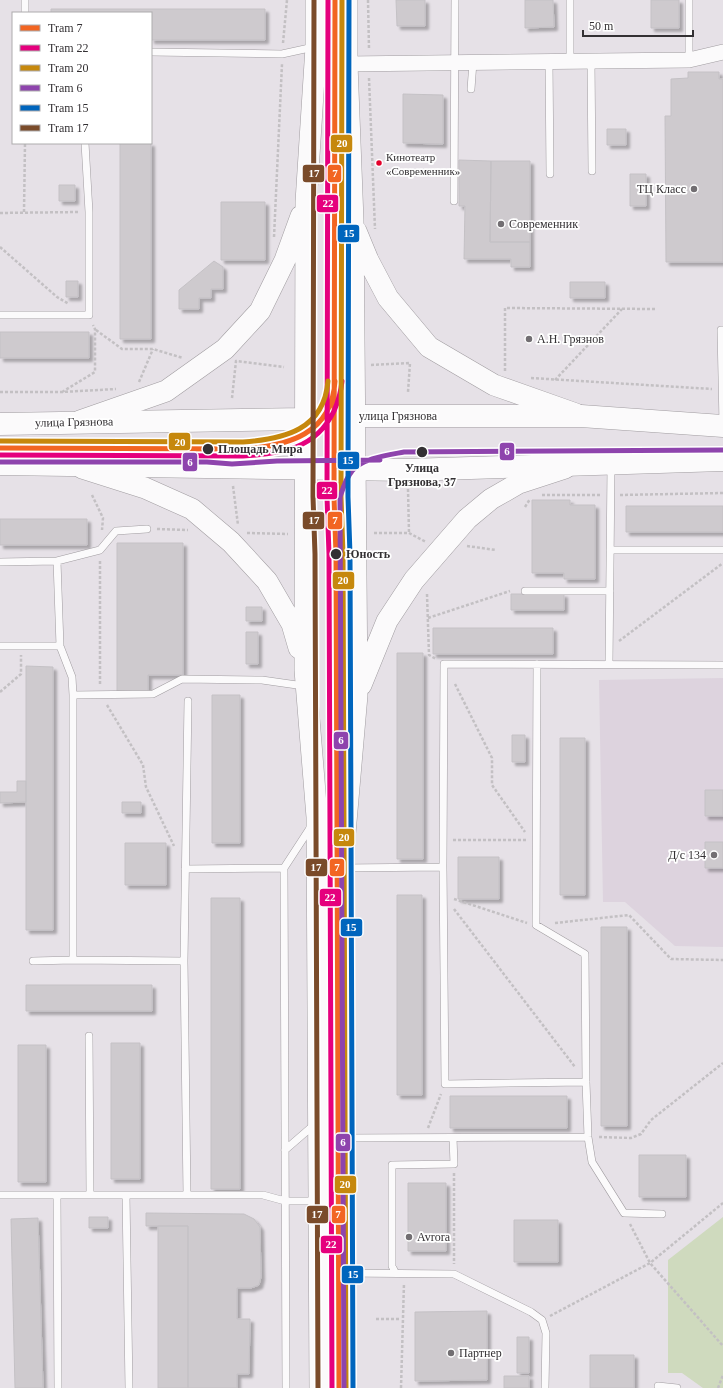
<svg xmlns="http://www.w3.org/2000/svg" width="723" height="1388" font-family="Georgia,serif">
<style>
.built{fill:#ddd3de}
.green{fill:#cfdabe}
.building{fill:#cecace;stroke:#c4c1c5;filter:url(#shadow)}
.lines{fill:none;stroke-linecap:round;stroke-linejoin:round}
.service-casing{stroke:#a09ca0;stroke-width:8}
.minor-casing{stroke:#a09ca0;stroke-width:16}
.secondary-casing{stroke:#a09ca0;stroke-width:22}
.primary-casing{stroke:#a09ca0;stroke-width:23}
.path{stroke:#c3c0c3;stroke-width:2.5;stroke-dasharray:3 2;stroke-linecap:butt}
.service{stroke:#fbfafb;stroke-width:7}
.minor{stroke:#fbfafb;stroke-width:15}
.secondary{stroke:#fbfafb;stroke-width:21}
.primary{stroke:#fbfafb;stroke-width:22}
.tram-1-casing{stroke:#fff;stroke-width:8}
.tram-2-casing{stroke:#fff;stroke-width:8}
.tram-3-casing{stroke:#fff;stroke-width:8}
.tram-4-casing{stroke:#fff;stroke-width:8}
.tram-5-casing{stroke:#fff;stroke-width:8}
.tram-6-casing{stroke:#fff;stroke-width:8}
.tram-1{stroke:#f26522;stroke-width:5}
.tram-2{stroke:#e5007d;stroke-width:5}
.tram-3{stroke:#c6880d;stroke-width:5}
.tram-4{stroke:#8e44ad;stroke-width:5}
.tram-5{stroke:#0065bd;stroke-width:5}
.tram-6{stroke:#7a4b2a;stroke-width:5}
.bus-dot{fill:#e4002b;stroke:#fff;stroke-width:1.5}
.poi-dot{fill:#726e72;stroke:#fff;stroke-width:1.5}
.stop-dot{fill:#333033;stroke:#fff;stroke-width:1.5}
.labels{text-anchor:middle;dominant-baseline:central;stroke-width:3.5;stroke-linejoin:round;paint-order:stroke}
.bus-label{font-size:11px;fill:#333033;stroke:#fff;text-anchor:start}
.poi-label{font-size:12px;fill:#333033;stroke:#fff;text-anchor:start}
.street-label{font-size:12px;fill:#333033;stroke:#fff}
.stop-label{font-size:12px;font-weight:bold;fill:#333033;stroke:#fff;text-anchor:start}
.line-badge{stroke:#fff;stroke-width:1.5}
.badge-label{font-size:11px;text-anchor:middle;font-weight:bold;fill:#fff}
</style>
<defs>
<filter id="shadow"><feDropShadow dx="3.5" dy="3.5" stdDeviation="1" flood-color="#0004"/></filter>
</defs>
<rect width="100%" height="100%" fill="#e6e1e7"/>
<path class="built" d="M723,678V947L675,946L625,902H603L599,680Z"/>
<path class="green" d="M723,1217V1388H703L682,1373H668V1260Z"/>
<path class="building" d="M396,0H425V26H397Z
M525,0H553L554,27L525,28Z
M651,0H679V28H651Z
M51,9H265V40H151V13H51Z
M688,72H719V79H723V262H666L665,116H671V79L688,78Z
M403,94L443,95V144L403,143Z
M607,129H626V145H607Z
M120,143H151V339H120Z
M459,160L491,161L490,242H530V267H511V259H464L465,206H459Z
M491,161H530V242H490Z
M630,174H646V206H630Z
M59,185H75V201H59Z
M221,202H265V260H221Z
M214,261L223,267V289H211V298H199V309H179V290Z
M66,281H78V297H66Z
M570,282H605V298H570Z
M0,332H89V358H0Z
M532,500H570V505H595V579H564V573H532Z
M626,506H723V532H626Z
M0,519H87V545H0Z
M117,543H183V675H148V691H117Z
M511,594H564V610H511Z
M246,607H262V621H246Z
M433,628H553V654H433Z
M246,632H258V664H246Z
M397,653H423V859H397Z
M26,666L53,667V930H26Z
M212,695H240V843H212Z
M512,735H525V762H512Z
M560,738H585V895H560Z
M17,781H26V802L0,803V792H17Z
M705,790H723V816H705Z
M122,802H141V813H122Z
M705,842H723V868H705Z
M125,843H166V885H125Z
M458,857H499V899H458Z
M397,895H422V1095H397Z
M211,898H240V1189H211Z
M601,927H627V1126H601Z
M26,985H152V1011H26Z
M111,1043H140V1179H111Z
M18,1045H46V1182H18Z
M450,1096H567V1128H450Z
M639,1155H686V1197H639Z
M408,1183H446V1251H408Z
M146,1213L244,1214L254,1219L260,1227L261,1277L259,1285L251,1288H237V1319H250L249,1374H237V1388H188V1226H146Z
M89,1217H108V1228H89Z
M38,1218L43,1388H15L11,1219Z
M514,1220H558V1262H514Z
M158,1226H188V1388H158Z
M487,1311V1380L415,1381V1312Z
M517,1337H529V1373H517Z
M590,1355H634V1388H590Z
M504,1376H529V1388H504Z"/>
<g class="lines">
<defs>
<path id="service" d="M25,0V13
M689,0V60
M151,52L282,54L314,47
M591,61L592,171
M549,62L550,174
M570,62V0
M471,89L473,62
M454,201L455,0
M0,315H89V212L85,143
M723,424L721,330H723
M610,550H723
M57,561L60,646L72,677L73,695L153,694L182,679L262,680L304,686
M0,562L57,561L100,550L116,531L147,529
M525,591H610
M0,646H60
M537,664L536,925L585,954L586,1082L588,1137L592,1162L624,1213L662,1214
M609,664L611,467
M73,695V960L184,961
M443,867L444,664L723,665
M343,868L443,867L445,1084L586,1082
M185,869L284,868
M33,961L73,960
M89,1036L90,1195
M345,1138L588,1137
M285,1150L315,1124
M0,1195H263L285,1201H317
M57,1195L58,1388
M126,1195L129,1388
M187,1195L184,961L188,701
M395,1272L392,1266V1165L454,1164L453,1138
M344,1273L454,1274L531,1312L542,1320L546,1333L545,1388
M658,1386L677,1388
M286,1388L284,868L312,825"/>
<path id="minor" d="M347,64L689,60L723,52"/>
<path id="secondary" d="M316,0V47L306,202L305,670L317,817L320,1388
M356,231L368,260L388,298L429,347L494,385L576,414
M80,421L166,391L225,349L260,311L285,260L301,216
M82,468L145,488L192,509L231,542L267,581L292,624L299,648
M361,685L387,621L414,580L467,519L491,499L519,483L565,468
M344,1388L342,868L357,695L353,221L347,64V0"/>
<path id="primary" d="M0,424L305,419L355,416H581L723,426
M0,464L408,470L723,460"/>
</defs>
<use href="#service" class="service-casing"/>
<use href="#minor" class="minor-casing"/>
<use href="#secondary" class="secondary-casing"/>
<use href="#primary" class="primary-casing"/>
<path class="path" d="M368,0L369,49
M283,43L287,0
M369,78L375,229
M24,212L25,143
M0,213L78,212
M274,237L282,64
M0,247L57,297L69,304
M96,330L122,349H153L183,358
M371,365L410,363L408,392
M505,371V308L655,309
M531,378L712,389
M555,380L622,309
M139,382L153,349
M0,392H62L116,389
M62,392L95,372V329L93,325
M232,398L236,361L284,367
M233,486L238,525
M408,489L409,533
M92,495L103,518L102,530
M542,495H601
M620,495L723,493
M525,507L530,499
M157,529L188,530
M247,533L288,534
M374,533H409L426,542
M467,546L496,550
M427,594L429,655L436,659
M428,618L510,591
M619,641L723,563
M100,684V561
M455,684L492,758V785L525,832
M0,692L21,674V655
M107,705L143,765L146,787L174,846
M453,840H526
M454,899L527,923
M454,909L575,1067
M555,923L629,915L671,959L723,960
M428,1128L441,1094
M599,1137L631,1138L641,1134L651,1120L723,1063
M454,1173V1264
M630,1224L650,1263L723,1346
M550,1316L650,1263L723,1203
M376,1319H401
M401,1388L404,1283
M718,1388L723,1375"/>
<use href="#service" class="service"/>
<use href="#minor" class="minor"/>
<use href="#secondary" class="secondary"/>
<use href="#primary" class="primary"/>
<defs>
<path id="tram-1" d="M335,0L334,497L336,554L339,1388
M0,448L243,449C288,446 332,434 335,381"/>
<path id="tram-2" d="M328,0L327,497L329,554L332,1388
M0,455L243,456C281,454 316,449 334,411C338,402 341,392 342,381"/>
<path id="tram-3" d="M342,0L341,497L343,554L346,1388
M0,441L243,442C284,439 324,430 328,381"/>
<path id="tram-4" d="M0,462H207L232,464L277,461L380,460
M344,1388L340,497C343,488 346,478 352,471C362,458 388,455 404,452L723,450"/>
<path id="tram-5" d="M349,0L348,497L350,554L353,1388"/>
<path id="tram-6" d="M314,0L313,497L315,554L318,1388"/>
</defs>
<use href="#tram-1" class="tram-1-casing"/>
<use href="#tram-2" class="tram-2-casing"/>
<use href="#tram-3" class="tram-3-casing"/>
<use href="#tram-4" class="tram-4-casing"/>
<use href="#tram-5" class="tram-5-casing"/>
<use href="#tram-6" class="tram-6-casing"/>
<use href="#tram-1" class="tram-1"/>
<use href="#tram-2" class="tram-2"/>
<use href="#tram-3" class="tram-3"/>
<use href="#tram-4" class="tram-4"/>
<use href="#tram-5" class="tram-5"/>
<use href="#tram-6" class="tram-6"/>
</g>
<circle class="bus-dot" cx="379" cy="163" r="3.5"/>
<g class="poi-dot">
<circle cx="694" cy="189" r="4"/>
<circle cx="501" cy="224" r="4"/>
<circle cx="529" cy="339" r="4"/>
<circle cx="714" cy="855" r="4"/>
<circle cx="409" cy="1237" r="4"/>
<circle cx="451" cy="1353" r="4"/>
</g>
<g class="stop-dot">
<circle cx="208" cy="449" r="6"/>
<circle cx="422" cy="452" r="6"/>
<circle cx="336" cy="554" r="6"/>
</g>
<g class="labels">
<g class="bus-label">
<text x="386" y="157">Кинотеатр<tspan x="386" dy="14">«Современник»</tspan></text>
</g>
<g class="poi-label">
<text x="686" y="189" text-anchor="end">ТЦ Класс</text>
<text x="509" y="224">Современник</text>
<text x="537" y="339">А.Н. Грязнов</text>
<text x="706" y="855" text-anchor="end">Д/с 134</text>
<text x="417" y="1237">Avrora</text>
<text x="459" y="1353">Партнер</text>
</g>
<g class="street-label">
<text x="398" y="416">улица Грязнова</text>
<text transform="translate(74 422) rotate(-1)">улица Грязнова</text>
</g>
<g class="stop-label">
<text x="218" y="449">Площадь Мира</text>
<text x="422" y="468" text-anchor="middle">Улица<tspan x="422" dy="14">Грязнова, 37</tspan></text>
<text x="346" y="554">Юность</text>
</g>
</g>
<g class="line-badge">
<rect x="330" y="134" width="23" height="19" rx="4" fill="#c6880d"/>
<rect x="302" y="164" width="23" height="19" rx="4" fill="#7a4b2a"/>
<rect x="327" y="164" width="15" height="19" rx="4" fill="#f26522"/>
<rect x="316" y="194" width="23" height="19" rx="4" fill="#e5007d"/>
<rect x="337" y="224" width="23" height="19" rx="4" fill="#0065bd"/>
<rect x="168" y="432" width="23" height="19" rx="4" fill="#c6880d"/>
<rect x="499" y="442" width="16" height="19" rx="4" fill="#8e44ad"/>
<rect x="337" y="451" width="23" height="19" rx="4" fill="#0065bd"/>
<rect x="182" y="452" width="16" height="20" rx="4" fill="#8e44ad"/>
<rect x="316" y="481" width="22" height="19" rx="4" fill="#e5007d"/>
<rect x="302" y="511" width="23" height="19" rx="4" fill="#7a4b2a"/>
<rect x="327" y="511" width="16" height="19" rx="4" fill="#f26522"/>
<rect x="332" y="571" width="23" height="19" rx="4" fill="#c6880d"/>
<rect x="333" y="731" width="16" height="19" rx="4" fill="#8e44ad"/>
<rect x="333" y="828" width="22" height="19" rx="4" fill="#c6880d"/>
<rect x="305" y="858" width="23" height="19" rx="4" fill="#7a4b2a"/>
<rect x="329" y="858" width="16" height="19" rx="4" fill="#f26522"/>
<rect x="319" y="888" width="23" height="19" rx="4" fill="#e5007d"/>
<rect x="340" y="918" width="23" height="19" rx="4" fill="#0065bd"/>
<rect x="335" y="1133" width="16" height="19" rx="4" fill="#8e44ad"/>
<rect x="334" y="1175" width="23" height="19" rx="4" fill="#c6880d"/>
<rect x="306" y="1205" width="23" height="19" rx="4" fill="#7a4b2a"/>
<rect x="331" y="1205" width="15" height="19" rx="4" fill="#f26522"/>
<rect x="320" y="1235" width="23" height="19" rx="4" fill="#e5007d"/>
<rect x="341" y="1265" width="23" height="19" rx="4" fill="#0065bd"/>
</g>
<g class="badge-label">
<text x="342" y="147">20</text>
<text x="314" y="177">17</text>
<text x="335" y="177">7</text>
<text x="328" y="207">22</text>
<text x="349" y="237">15</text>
<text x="180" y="446">20</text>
<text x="507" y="455">6</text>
<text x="348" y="464">15</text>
<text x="190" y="466">6</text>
<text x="327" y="494">22</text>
<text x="314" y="524">17</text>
<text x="335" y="524">7</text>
<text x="343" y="584">20</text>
<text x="341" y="744">6</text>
<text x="344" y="841">20</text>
<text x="316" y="871">17</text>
<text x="337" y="871">7</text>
<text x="330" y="901">22</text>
<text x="351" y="931">15</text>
<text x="343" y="1146">6</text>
<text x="345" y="1188">20</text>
<text x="317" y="1218">17</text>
<text x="338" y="1218">7</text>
<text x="331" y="1248">22</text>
<text x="353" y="1278">15</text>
</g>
<rect x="12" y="12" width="140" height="132" fill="#ffffff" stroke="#adacad"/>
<rect x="20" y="25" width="20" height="6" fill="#f26522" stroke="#adacad"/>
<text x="48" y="32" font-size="12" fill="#333033">Tram 7</text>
<rect x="20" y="45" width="20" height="6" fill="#e5007d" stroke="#adacad"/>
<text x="48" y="52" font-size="12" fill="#333033">Tram 22</text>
<rect x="20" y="65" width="20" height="6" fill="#c6880d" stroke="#adacad"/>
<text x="48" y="72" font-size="12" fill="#333033">Tram 20</text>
<rect x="20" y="85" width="20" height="6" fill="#8e44ad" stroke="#adacad"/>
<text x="48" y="92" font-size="12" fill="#333033">Tram 6</text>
<rect x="20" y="105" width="20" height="6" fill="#0065bd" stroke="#adacad"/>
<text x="48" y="112" font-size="12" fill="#333033">Tram 15</text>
<rect x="20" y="125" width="20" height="6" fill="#7a4b2a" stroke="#adacad"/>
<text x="48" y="132" font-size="12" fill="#333033">Tram 17</text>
<path d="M583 30v6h110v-6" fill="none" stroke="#333033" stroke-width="2"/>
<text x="589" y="30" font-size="12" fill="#333033" stroke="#ffffff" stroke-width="3" paint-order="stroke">50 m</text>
</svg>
